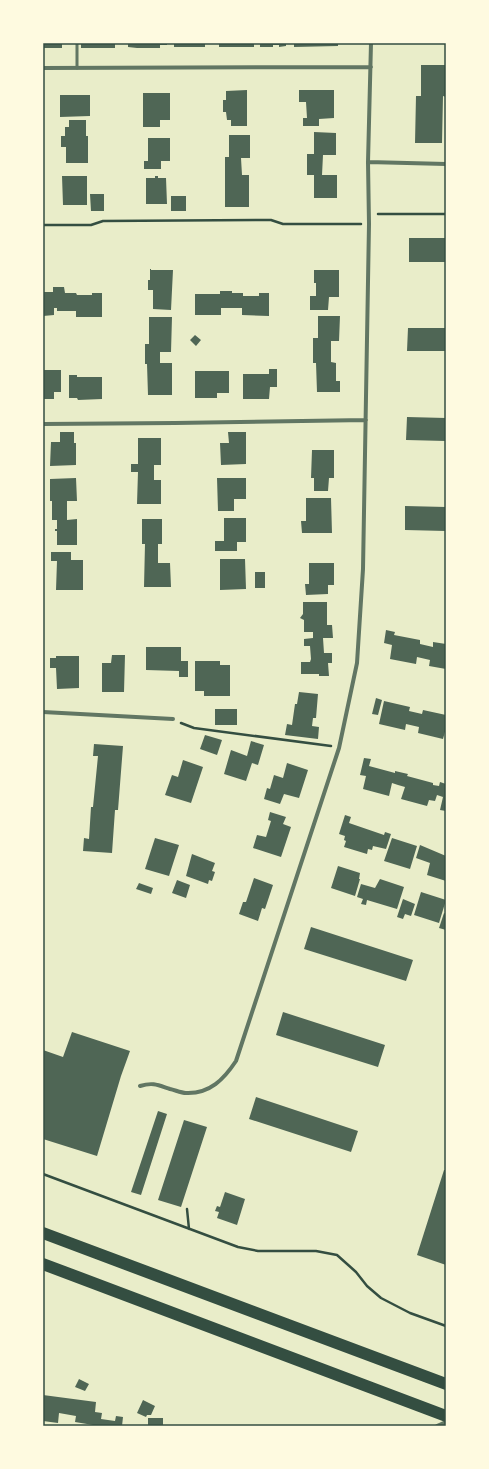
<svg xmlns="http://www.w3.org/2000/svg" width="489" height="1469" font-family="'Fira Sans Condensed',sans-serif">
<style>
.building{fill:#4f6655}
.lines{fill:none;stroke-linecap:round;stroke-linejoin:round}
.path{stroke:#344e41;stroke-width:2.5}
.service{stroke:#617663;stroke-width:3}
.minor{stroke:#617663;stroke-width:4}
.motorway{stroke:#344e41;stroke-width:12}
.neatline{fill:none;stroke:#344e41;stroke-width:1.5}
</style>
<rect width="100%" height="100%" fill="#e9edc9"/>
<path class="building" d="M43,43H62V48H43Z
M81,43H115V48H81Z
M128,43H167V45H160V48H137L128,47Z
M174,43H205V47H174Z
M219,43H254V47H219Z
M260,43H286V46L279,47V45H273V47H260Z
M294,43H338V46L294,47Z
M421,65H446V97L443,96L442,143H415L416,96H421Z
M247,90V126H231V120H227L226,112H223V100H226V91Z
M299,90H334V118L319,119V126H303V118H307L306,102H299Z
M143,93H170V120H160V127H143Z
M60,95H90V116L60,117Z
M69,120H86V136H88V163H66V147H61V136H65V127H69Z
M314,132L336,133V155H323L322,175H337V198H314V175H307V154H314Z
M229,135H250V158H241L242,175H249V207H225V157H229Z
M148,138H170V161H161V169H144V161H148Z
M62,176H87V205H63Z
M155,176H158V178H166L167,204H146V178H155Z
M90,194H104V211H91Z
M171,196H186V211H171Z
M409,238H446V262H409Z
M150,269H151V270H173L171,310L153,309V290H148V280H150Z
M314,270H339V297H329L328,310H310V296H316V283H314Z
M53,287H64L65,293H76L77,295H92V293H102V317H76V311H57V308H54V315L43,316V292H53Z
M220,291H232V293H243V296H259V293H269V316L242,315V308H221V315H195V294H220Z
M318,316H340L339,341H331V362L336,363V381H340V392H317L316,363H313V338H318Z
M149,317H172L171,352H160V363H172V395H148L147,364H145V344H149Z
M408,328H446V351H407Z
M195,335L201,340L196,346L190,340Z
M269,369H277V387H270L269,399H243V374H269Z
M43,370H61V392H54V399H43Z
M195,371H229V393H217V398H195Z
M69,375H77V377H102V399L78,400L77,398H69Z
M407,417L446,418V441L406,440Z
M60,432H74V443H76V465L50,466L51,442H60Z
M228,432H246V464L221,465L220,443H229Z
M138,438H161V465H154V480H161V504H137L138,472H131V464H138Z
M312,450H334V478H329L328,491H314V478H311Z
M76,478L77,501H67V520L77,519V545H57V531H55V529H57V520H52V501H50V479Z
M217,478H246V499H234V511H218Z
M306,498H331L332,533H302L301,521H306Z
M405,506L446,507V531L405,530Z
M224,518H246V542H237V551H215V541H224Z
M142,519H162V544H158V563H170L171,587H144L145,544H142Z
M51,552H71V560H83V590H56L57,561H51Z
M220,559H245L246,589L220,590Z
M309,563H334V585H328V594L306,595L305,584H309Z
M255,572H265V588H255Z
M303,602H327V625H332L333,638H323L324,653H332V663H328L329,676H319V674H301V662H310L311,659L310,646H304V639L313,638V632H304V620L300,618L303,614Z
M386,630L395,632L394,635L420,640V644L433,647V642L446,644V669L429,666L430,660L417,657L416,664L390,659L392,645L384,643Z
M146,647H181V661H188V677H179V671L146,670Z
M112,655H125L124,692H102V663H111Z
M56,656H79V688L57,689L56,668H50V658H56Z
M195,661H220V665H230V696H204V691H195Z
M299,692L318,694L316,718H313L312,726L319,727L318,739L285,735L287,724L292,725L295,704H297Z
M376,698L382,700L378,715L372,714Z
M384,701L410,707L409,711L422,714L423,710L446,715V728L443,739L418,733L419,727L406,724L405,730L379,724Z
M215,709H237V725H215Z
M205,735L222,740L217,755L200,749Z
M251,741L264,745L258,765L252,763L246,781L224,774L231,750L247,756Z
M94,744L123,746L118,810H115L112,853L83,851L84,838L89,839L91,807H93L98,756H93Z
M364,758L371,759L369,766L395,773V771L408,774L407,776L433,783V785L439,786L440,782L446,784V811L440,810L443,797L437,795L435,801L429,800L427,806L401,799L405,787L398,785L392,783L389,796L363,789L366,776L360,775Z
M183,760L203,767L191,803L165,795L172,775L178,777Z
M287,763L308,770L299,798L284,794L280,804L264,799L267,788L270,789L274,775L283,778Z
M270,812L286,817L283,824L291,827L281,857L253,848L257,835L266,837L271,821L268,820Z
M345,815L351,817L349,823L384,835L385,832L391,834L386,849L373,846L372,850L368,849L367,854L344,847L346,841L344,840L345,836L339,834Z
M155,838L179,845L169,876L145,869Z
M392,838L417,846L410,869L384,861Z
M420,845L446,856V881L427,875L430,863L416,858Z
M192,854L215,863L212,871L215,872L212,881L209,880L208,884L186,876Z
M338,866L360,873L359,879H360L355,896L331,888Z
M254,878L273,885L265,909L262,908L258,921L239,914L243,902H246Z
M380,879L404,887L397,909L367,900L366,905L361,904L363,899L357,897L361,884L375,888Z
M177,880L190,885L186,898L172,893Z
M139,883L153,888L151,894L136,889Z
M421,892L446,900L439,923L414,915Z
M403,899L415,904L411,916L405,914L403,919L397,917Z
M444,913L446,914V930L439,928Z
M311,927L413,960L406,981L304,949Z
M283,1012L385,1045L378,1067L276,1035Z
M72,1032L130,1051L121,1076L97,1156L43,1139V1050L63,1057Z
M256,1097L358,1131L351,1152L249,1119Z
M158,1111L167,1114L141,1195L131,1192Z
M184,1120L207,1127L181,1207L158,1200Z
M444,1170H446V1265L417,1255Z
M225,1192L245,1199L237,1225L217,1218L219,1212L215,1211L217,1206L220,1207Z
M79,1379L89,1384L85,1391L75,1387Z
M43,1395L96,1402L95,1412L102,1413L101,1419L115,1421L116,1416L123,1417L122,1426H92L93,1425L75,1422L76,1416L59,1413L58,1423L43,1421Z
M143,1400L155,1406L151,1415H147L146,1417L137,1413Z
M148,1418H163V1426H148Z"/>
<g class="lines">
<path class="path" d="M378,214H446
M43,225H91L103,221L271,220L283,224H361
M181,723L194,728L331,746
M43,1174L238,1247L258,1251H316L337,1255L356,1272L367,1286L381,1298L410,1313L446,1326
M187,1209L189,1229"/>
<path class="service" d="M77,43V68"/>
<path class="minor" d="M43,68L371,67
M368,162L446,164
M43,424L175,423L366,420
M43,712L173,719
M140,1086C153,1082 158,1085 170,1089C175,1090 181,1093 186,1093C210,1094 224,1079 236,1061L339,748L357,663L363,569L369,224L368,162L371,43
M437,1426L446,1422"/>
<path class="motorway" d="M43,1233L446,1384
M43,1264L446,1416"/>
</g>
<rect width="489" height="1469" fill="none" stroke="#fefae0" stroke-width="88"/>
<rect x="44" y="44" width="401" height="1381" class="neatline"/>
</svg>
